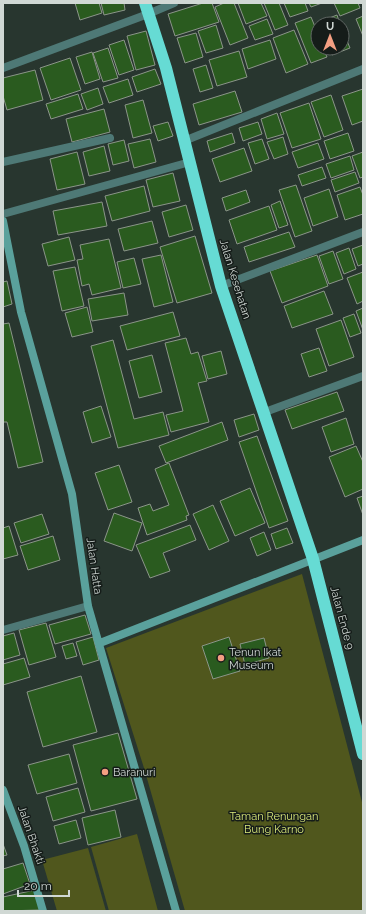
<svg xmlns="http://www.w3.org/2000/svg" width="366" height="914" font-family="Raleway,sans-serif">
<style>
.green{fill:#50571d}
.building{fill:#2a5b1f;stroke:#8b9589}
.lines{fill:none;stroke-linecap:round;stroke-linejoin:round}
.street{stroke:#4e7976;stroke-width:8}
.secondary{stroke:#5aa19c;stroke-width:8}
.highway{stroke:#66dbd4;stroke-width:12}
.poi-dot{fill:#f39f82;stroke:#151c19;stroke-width:1.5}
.labels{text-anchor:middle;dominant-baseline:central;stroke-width:3;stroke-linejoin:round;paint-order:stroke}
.street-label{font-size:11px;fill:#d0d8d4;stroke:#151c19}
.poi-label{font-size:11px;fill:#d0d8d4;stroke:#151c19;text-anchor:start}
.park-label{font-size:11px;fill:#dbe97a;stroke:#151c19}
</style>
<rect width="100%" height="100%" fill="#28362f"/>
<path class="green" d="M302,574L363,806V911H185L144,768L106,648Z
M137,834L158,911H109L91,847Z
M88,848L106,911H57L42,860Z"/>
<path class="building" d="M75,3H99L102,13L80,20Z
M101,3H124L125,10L104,15Z
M203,3H212L219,22L175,36L168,14Z
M224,3H234L248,38L230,45L215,7Z
M238,3H261L267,16L246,24Z
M264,3H279L288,25L275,30Z
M284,3H305L308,11L290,17Z
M309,3H322L311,7Z
M334,3H358L360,8L340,16Z
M337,15L340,24H319V22Z
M363,16V36L356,19Z
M311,17L318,34V48H323L327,57L311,63L295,23Z
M267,19L273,34L255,40L249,26Z
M216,25L223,48L206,53L198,31Z
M342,29L350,48L332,55L329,48H342Z
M294,30L308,64L286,73L273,38Z
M146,31L155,65L136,70L127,36Z
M196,33L203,57L185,63L177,38Z
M124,40L134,70L119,75L109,45Z
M270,40L276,59L248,69L242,49Z
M108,48L118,78L103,82L93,53Z
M239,51L247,77L217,86L209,60Z
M92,52L100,79L85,84L76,57Z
M70,58L81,90L51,100L40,68Z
M206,65L213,88L200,92L193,69Z
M155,69L161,84L137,92L132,77Z
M35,70L43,100L7,110L3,96V78Z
M128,79L133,95L109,103L103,87Z
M98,88L103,104L87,110L81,94Z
M363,89V121L352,125L342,96Z
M235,91L242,112L199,125L193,104Z
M78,94L83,109L51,119L46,104Z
M331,95L343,130L324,137L311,102Z
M143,100L152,133L133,138L125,105Z
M309,103L321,139L292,148L280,113Z
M104,109L110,132L72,142L66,119Z
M277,113L284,134L267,139L261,119Z
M168,122L173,136L158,141L153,126Z
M258,122L262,134L243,141L239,128Z
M232,133L235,143L210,152L207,141Z
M348,133L354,151L330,159L324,141Z
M283,137L288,154L274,159L267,142Z
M150,139L156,162L134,168L128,144Z
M262,139L269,159L255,164L248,143Z
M124,140L129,161L113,165L108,144Z
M318,143L324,159L298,168L292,152Z
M104,146L110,171L89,176L83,152Z
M244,148L252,171L220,182L212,159Z
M77,152L85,184L57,190L50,159Z
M363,152V177L360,178L352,156Z
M350,156L354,170L331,178L326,164Z
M322,167L326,178L302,186L298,175Z
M355,172L359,183L335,192L331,180Z
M173,173L180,201L153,207L146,180Z
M296,185L312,231L295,237L279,190Z
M144,186L150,211L112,221L105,196Z
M360,187L363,195V214L345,220L337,195Z
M329,189L338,217L313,226L304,198Z
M246,190L250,202L226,211L222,198Z
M280,201L288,225L279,228L271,205Z
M102,202L107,226L58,235L53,211Z
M186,205L193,230L169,237L162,212Z
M269,206L277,230L237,244L229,220Z
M152,221L158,243L124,251L118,229Z
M289,232L295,247L249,262L244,247Z
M195,236L212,293L177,303L160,247Z
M69,237L75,260L48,266L42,244Z
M109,239L121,288L92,295L89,284L82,286L77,260L83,259L80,245Z
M363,245V264L358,266L352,249Z
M349,248L356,269L344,274L336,253Z
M333,251L343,279L329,284L319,256Z
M161,255L173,302L154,307L142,259Z
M317,255L328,286L282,303L270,271Z
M134,258L141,284L123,288L117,262Z
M75,267L84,306L62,311L53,271Z
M363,272V301L357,304L347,278Z
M7,281L12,304L3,307V282Z
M324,291L333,314L292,328L284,306Z
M124,293L128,315L92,321L88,299Z
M87,307L93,332L72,337L65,313Z
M363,308V330L356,311Z
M173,312L180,336L127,350L120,326Z
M354,314L361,333L350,337L343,318Z
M341,320L354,357L329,366L316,329Z
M9,323L43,462L18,468L7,422H3V324Z
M186,338L191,354L198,352L207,381L198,383L209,422L171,432L166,415L183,411L165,343Z
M113,340L134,419L163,412L169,435L118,448L91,346Z
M319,348L327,371L309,377L301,354Z
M221,351L227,374L208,379L202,356Z
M152,355L162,392L139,398L129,361Z
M337,392L344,411L292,429L285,410Z
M101,406L111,437L92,443L83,412Z
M254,414L259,430L239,437L234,420Z
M346,418L354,444L331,452L322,427Z
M222,422L228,440L166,463L159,446Z
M257,436L288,521L269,528L239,442Z
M356,446L363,462V489L345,497L329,457Z
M169,463L189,515L186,516L187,520L147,535L138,508L150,504L153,511L169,505L155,469Z
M119,465L132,502L108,510L95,473Z
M250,488L265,523L235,536L220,501Z
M363,496V515L357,498Z
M213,505L229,541L209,550L193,514Z
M114,513L142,523L132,551L104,541Z
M42,514L49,534L21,543L14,523Z
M190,525L196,540L163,553L170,571L150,578L136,545Z
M9,526L18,555L3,559V528Z
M287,528L293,543L276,549L271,534Z
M264,532L271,550L257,556L250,538Z
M53,536L60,560L28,570L20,546Z
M85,615L91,634L55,644L49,625Z
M46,623L56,657L29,665L19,630Z
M14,633L20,655L3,660V636Z
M93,637L99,660L83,665L76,642Z
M229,637L240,671L213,679L202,646Z
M264,638L269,658L245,665L240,644Z
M73,643L77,656L66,659L62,646Z
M24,658L30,677L3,685V664Z
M81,676L97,732L43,747L27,692Z
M118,733L137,799L91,811L73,745Z
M69,754L77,783L37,794L28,765Z
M78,788L85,812L53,821L46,797Z
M115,810L121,837L88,845L82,818Z
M76,820L81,838L59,844L54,826Z
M3,844L7,855L3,856Z
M23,863L30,884L3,894V869Z
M35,890L40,910L3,911V897Z"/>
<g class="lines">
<path class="street" d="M3,68L148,14L174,3
M184,141L363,69
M3,162L110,138
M3,214L190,162
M221,286L363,232
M265,412L363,376
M3,630L88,606"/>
<path class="secondary" d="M3,221L21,312L72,494L88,606L176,911
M100,643L363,540
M3,790L24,846L43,911"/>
<path class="highway" d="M145,3L166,68L221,286L313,559L363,754"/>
</g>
<g class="poi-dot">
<circle cx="221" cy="658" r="4"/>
<circle cx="105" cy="772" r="4"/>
</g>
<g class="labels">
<g class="street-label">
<text transform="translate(235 279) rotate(73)">Jalan Kesehatan</text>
<text transform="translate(94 566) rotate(82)">Jalan Hatta</text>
<text transform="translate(342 618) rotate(75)">Jalan Ende 9</text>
<text transform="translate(31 835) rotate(71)">Jalan Bhakti</text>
</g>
<g class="poi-label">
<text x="229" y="652">Tenun Ikat<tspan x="229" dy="13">Museum</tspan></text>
<text x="113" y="772">Baranuri</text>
</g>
<g class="park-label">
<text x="274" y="816">Taman Renungan<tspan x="274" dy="13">Bung Karno</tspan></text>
</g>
</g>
<rect width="366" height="914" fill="none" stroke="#d0d8d4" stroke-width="8"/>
<g transform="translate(330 36)"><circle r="19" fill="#151c19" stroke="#606764"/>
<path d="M0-3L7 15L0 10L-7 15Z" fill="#f39f82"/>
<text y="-6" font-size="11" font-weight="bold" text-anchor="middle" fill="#d0d8d4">U</text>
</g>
<path d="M18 890v6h51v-6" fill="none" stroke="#d0d8d4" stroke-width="2"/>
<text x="24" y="890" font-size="12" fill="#d0d8d4" stroke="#151c19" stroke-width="3" paint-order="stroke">20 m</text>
</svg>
